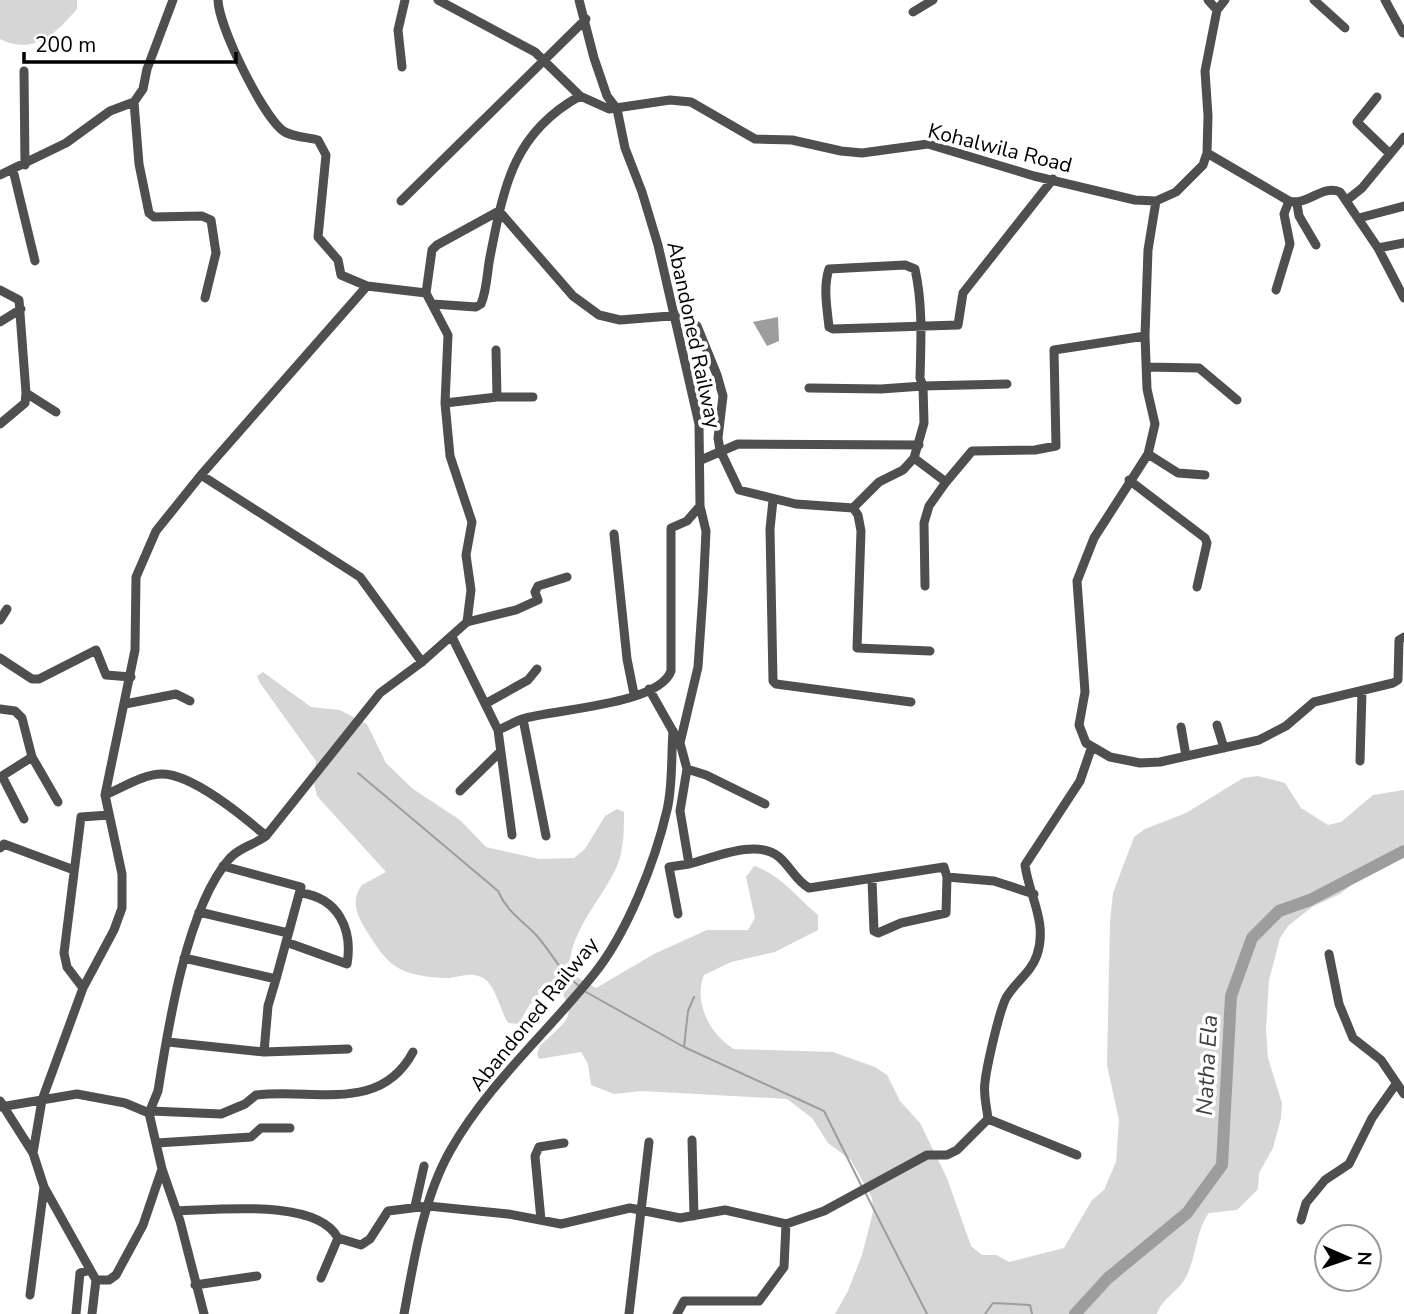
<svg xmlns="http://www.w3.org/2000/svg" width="1404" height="1314" font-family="'Nunito Sans',sans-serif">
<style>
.green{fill:#d6d6d6}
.water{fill:#9d9d9d}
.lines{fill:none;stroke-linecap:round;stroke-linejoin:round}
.stream{stroke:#9d9d9d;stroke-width:2}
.river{stroke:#9d9d9d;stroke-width:12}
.minor{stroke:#4f4f4f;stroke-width:9}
.labels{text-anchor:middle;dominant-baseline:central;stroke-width:7;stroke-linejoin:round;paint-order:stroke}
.street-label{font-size:21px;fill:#000;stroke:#fff}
.water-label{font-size:23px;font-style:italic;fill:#3e3e3e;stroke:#fff}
</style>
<rect width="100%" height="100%" fill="#fff"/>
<path class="green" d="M0,0H77V9C56,33 35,56 0,39Z
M263,672L311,707L340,710L367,724L386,763L413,789L460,820L486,847L539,859L574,858L585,849L605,816L617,809L624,812C624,829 624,850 617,866C603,899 566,934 570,973L596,988L654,954L707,930H748L755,918L746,877L754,866C780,874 797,898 818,915V930L775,952L731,962L704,975C693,1002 710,1035 734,1049L833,1052L875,1067L887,1075L900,1101L920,1123L947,1178L971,1246L982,1255H996L1009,1262L1064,1248L1092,1200L1104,1190L1116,1162L1119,1120L1107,1065L1110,922L1113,893L1134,837L1145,829L1186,813L1243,778L1258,776L1285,783L1301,808L1328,825L1341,822L1373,795L1404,790V845L1340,894L1312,907L1288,926L1280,938L1269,980L1266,1029L1268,1058L1282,1103L1281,1118L1273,1148L1259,1173L1258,1189L1237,1210L1209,1213C1196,1230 1197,1254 1187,1275C1181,1290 1161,1299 1157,1314H835L848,1291L862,1255L873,1212L872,1198L851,1160L828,1143L812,1118L787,1099L642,1091L614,1094L591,1085L588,1064L581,1052L539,1059L537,1053L540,1046C566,1019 579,1021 558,985C539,987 527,1008 519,1024L508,1023C500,1010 495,982 481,977C467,971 457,979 444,978C394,975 387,964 363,925C355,911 352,898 362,885L386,872L317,796L314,783L316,761L260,683L257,676Z"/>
<path class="water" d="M778,317L779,341L767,346L753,322Z"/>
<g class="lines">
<path class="stream" d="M358,773L498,891C507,912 522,920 537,936C552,953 560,972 579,986
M586,992L684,1047L824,1111L862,1187
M684,1047L688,1011L694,997
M865,1192L927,1314
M985,1314L993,1303L1030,1305L1032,1314"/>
<path class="river" d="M1075,1314L1108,1278L1187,1213L1222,1165L1231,996L1252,938L1279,911L1310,900L1404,851"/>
<path class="minor" d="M438,0L535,52L580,96L609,109L670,100L691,102L755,139L792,140L841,151L862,153L928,144L1034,176L1135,200L1156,201L1176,192L1203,165L1207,153L1208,116L1205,71L1217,10L1225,0
M579,0L594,58L607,96L617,109L625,148L642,192L658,245L699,424L700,506L706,531L703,594L698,667L680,743L687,769L680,811L689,864C713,858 757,838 779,857C791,867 795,880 809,888L944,867L947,877L994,881L1034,894
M1208,0L1217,10
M1314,0L1345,28
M1385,0L1403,33
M913,12L933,0
M402,67L398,30L405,0
M24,71L25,165
M1377,97L1357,122L1390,154
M134,102L139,164L149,213L154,217L202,216L211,220L216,253L205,298
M1207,153L1289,201C1308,206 1322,184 1340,192L1378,248L1404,298
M13,170L35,261
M0,175L66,143L110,111L134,102L143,89L147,69L173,0
M1347,200L1362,188L1404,137
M401,201L586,19
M1156,201L1148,250L1145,336L1147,389L1155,424L1148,454L1094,538L1077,581L1085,692L1079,725L1086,743L1110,757L1140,763L1160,762L1259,740L1286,726L1314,702L1393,683L1398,680L1399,640L1404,637
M1297,204L1299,216L1316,245
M1359,218L1404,206
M1378,248L1404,243
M0,290L19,300L26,393L25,403L0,424
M1276,290L1290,244L1284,214L1289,201
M426,293L432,250L437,245L499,211L573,296L599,315L620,320L683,315L697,326L717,375L723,396L718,438L720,450L739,490L796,504L853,508L879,482L903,470L914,458L924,423L923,386L881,389L809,388
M433,304L476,307L481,304C487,290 487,272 490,257C504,186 513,133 580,96
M0,322L21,309
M1146,367L1199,368L1237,400
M1007,384L923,386L920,378C921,341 923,305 915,269L905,265L829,269C823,287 827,308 829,327L833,329L958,325L963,293L1053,179
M26,393L56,412
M497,397H533
M445,403L497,397L496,350
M1148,454L1178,473L1205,475
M914,458L946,482L929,506L924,523L925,586
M701,460L738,444L919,445
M201,475L360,577L422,662
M1129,480L1205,538L1207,543L1197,587
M946,482L972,451L1035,450L1056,446L1054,350L1145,336
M773,500L770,529L773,681L776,684L911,702
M853,508L858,515L861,531L857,648L930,651
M614,534L627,659L634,694
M0,620L7,609
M467,622L516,610L538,600L535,592L538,586L567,577
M452,637L498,730C506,727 514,722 522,719C555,709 659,705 671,671V528L687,521L700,506
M0,658L32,679H39L96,650L106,675L131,677
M649,689L675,735
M125,704L176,694L190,701
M485,704L528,680L537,669
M0,709L15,711L22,718L32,757L58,802
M523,719L546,836
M1217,725L1224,748
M1181,727L1186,756
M498,730L512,835
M1360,761L1362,692
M687,769L706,775L765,804
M460,791L500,752
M105,795C122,788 143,774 162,774C192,774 243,816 266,836
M24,819L2,776L32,757
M0,848L4,844L74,870
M872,880L874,931L878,933L901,923L946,913L947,877
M199,912L288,933
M678,914L669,867L689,864
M286,942L347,964C353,929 338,898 301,893
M1329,954L1339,1004L1353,1038L1381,1060L1404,1094
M184,958L276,979L301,887L223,866
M83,988L67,967L64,953L81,817L109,815
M168,1042L264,1052L348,1049
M264,1052L268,1006L276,979
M0,1101L33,1153
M0,1107L77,1094L125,1103L149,1113
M151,1111L221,1114L245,1104L256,1095C314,1088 380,1114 413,1052
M149,1113L158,1091C168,1027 187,906 230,858C240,847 254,845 266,836L380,693L422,662L467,622L471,590L466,555L472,522L450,456L445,403L448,335L426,293L367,286L341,275L338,260L318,237L326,155L318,140C308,137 290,137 282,130C261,112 219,27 218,0
M149,1113L162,1169L180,1221L204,1314
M988,1119L1077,1155
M692,1140L694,1216
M157,1143L251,1137L261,1128H290
M415,1206L424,1166
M177,1211C217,1210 317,1198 338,1238L361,1245L370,1239L388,1211L428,1206L508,1214L561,1224L630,1208L680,1218L725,1210L786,1224L824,1211L927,1155H947L957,1150L988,1119C987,1108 983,1094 985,1082C987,1065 999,1012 1006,998C1015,982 1031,973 1037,955C1048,922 1029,896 1025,865L1080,781L1091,749
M541,1220L535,1156L539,1147L564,1143
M1301,1220L1306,1203L1325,1180L1349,1164L1372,1118L1396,1084
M321,1278L338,1238
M96,1280H109L116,1275L143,1225L162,1169
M195,1285L257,1276
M30,1295L44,1187
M76,1314L80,1273L90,1270
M92,1314L96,1280L44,1187L33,1153L42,1100L83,988L114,930L122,908V874L105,795L135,650L136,577L156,531L201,475L367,286
M404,1314C414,1260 423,1199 450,1151C487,1085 547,1033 594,974C627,933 655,862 667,810C673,785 671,756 673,731
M629,1314L649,1142
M677,1314L684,1301H759L784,1267L786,1224"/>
</g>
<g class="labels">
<g class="street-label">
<text transform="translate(1000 148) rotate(14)">Kohalwila Road</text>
<text transform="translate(694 335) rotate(78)">Abandoned Railway</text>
<text transform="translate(534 1014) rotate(-51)">Abandoned Railway</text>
</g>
<g class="water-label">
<text transform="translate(1207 1065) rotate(-87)">Natha Ela</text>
</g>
</g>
<g transform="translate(1348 1258) rotate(92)"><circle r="33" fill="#ffffff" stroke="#999999" stroke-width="2"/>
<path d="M0-5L12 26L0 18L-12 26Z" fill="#000000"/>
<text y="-10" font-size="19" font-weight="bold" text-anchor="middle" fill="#000000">N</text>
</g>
<path d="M24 52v10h212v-10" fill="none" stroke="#000000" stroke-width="3.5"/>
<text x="35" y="52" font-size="21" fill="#000000" stroke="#ffffff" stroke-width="5" paint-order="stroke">200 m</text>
</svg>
